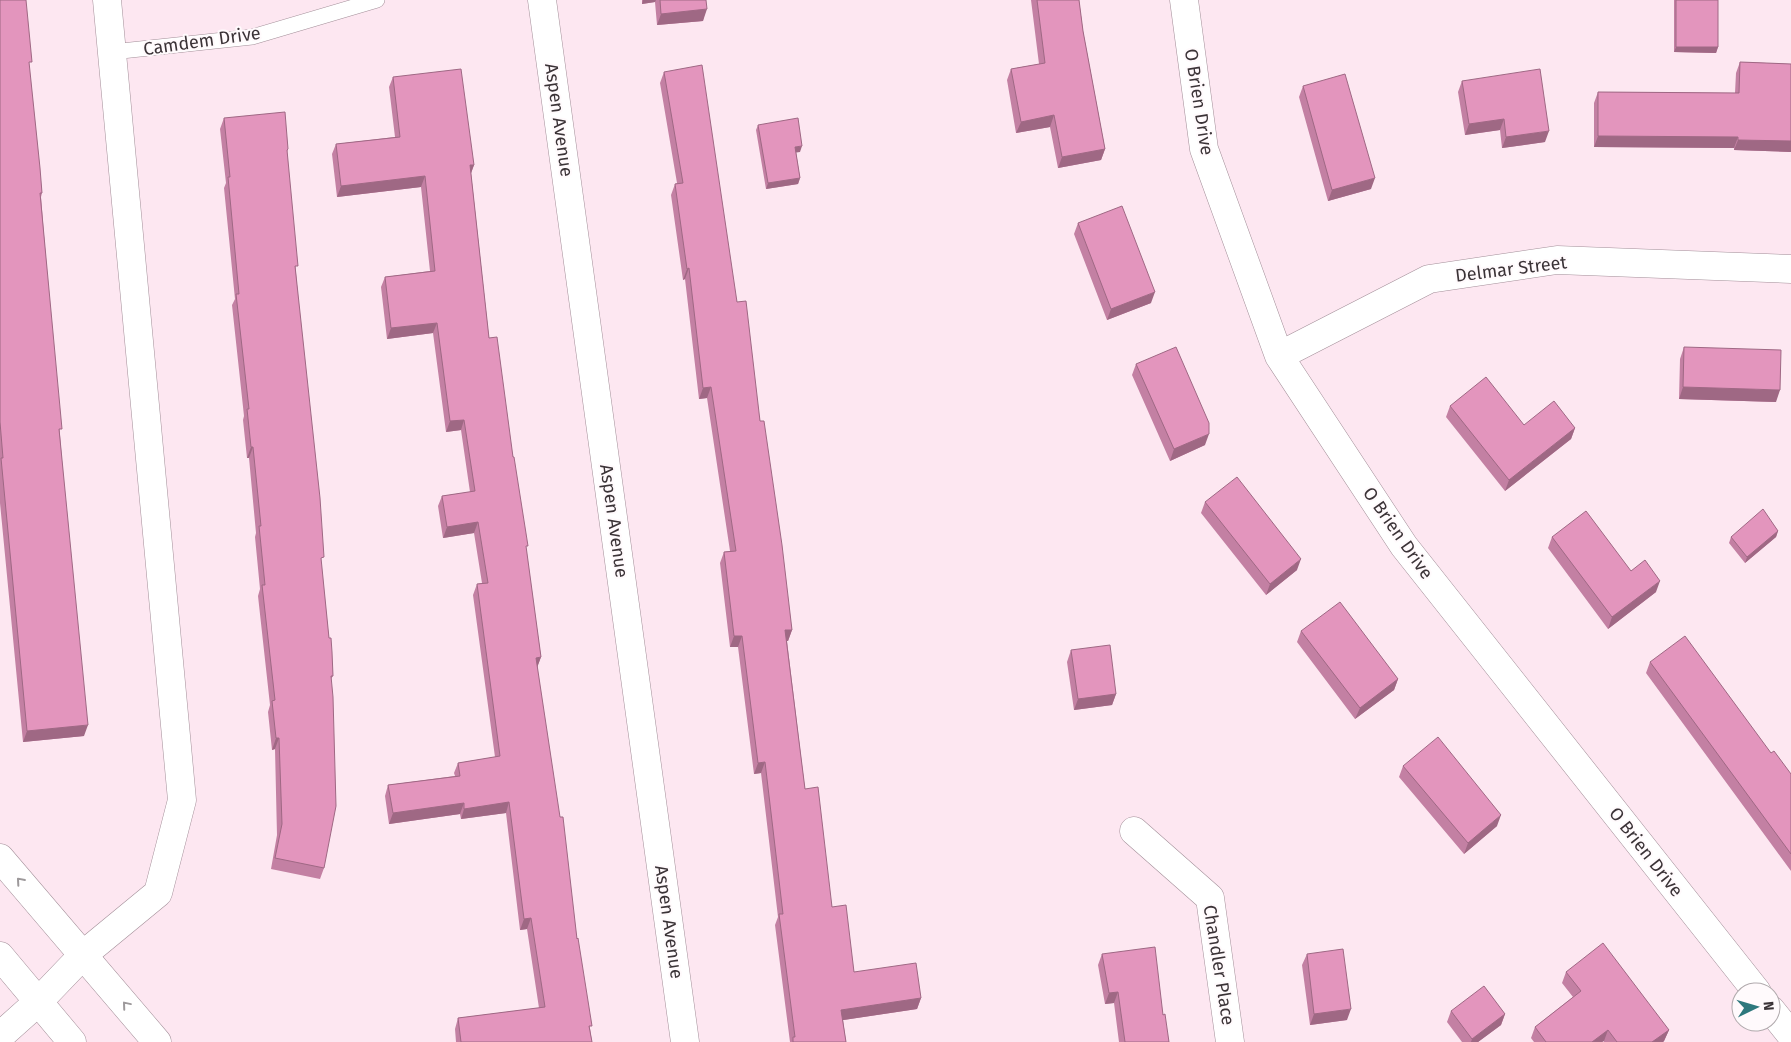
<svg xmlns="http://www.w3.org/2000/svg" width="1791" height="1042" font-family="'Fira Sans',sans-serif">
<style>
.lines{fill:none;stroke-linecap:round;stroke-linejoin:round}
.lane-casing{stroke:#a38f99;stroke-width:16}
.street-casing{stroke:#a38f99;stroke-width:29}
.highway-casing{stroke:#a38f99;stroke-width:29}
.lane{stroke:#fff;stroke-width:15}
.street{stroke:#fff;stroke-width:28}
.highway{stroke:#fff;stroke-width:28}
.wall{fill:#c380a3}
.shaded-wall{fill:#9f6884}
.building{fill:#e395bd;stroke:#9f6884}
.oneway{stroke:#9d999b}
.labels{text-anchor:middle;dominant-baseline:central;stroke-width:4;stroke-linejoin:round;paint-order:stroke}
.street-label{font-size:18px;fill:#3b3337;stroke:#fffafc}
</style>
<rect width="100%" height="100%" fill="#fde7f1"/>
<g class="lines">
<defs>
<path id="lane" d="M112,52L252,37L377,0"/>
<path id="street" d="M542,0L685,1042
M1184,0L1204,149L1279,356L1404,546L1757,992
M1279,356L1429,279L1557,260L1791,269
M1134,831L1210,898L1230,1042
M1771,1010L1791,1035
M0,1036L38,1002L84,954L158,893L182,800L107,0"/>
<path id="highway" d="M0,858L157,1042
M0,956L72,1042"/>
</defs>
<use href="#lane" class="lane-casing"/>
<use href="#street" class="street-casing"/>
<use href="#highway" class="highway-casing"/>
<use href="#lane" class="lane"/>
<use href="#street" class="street"/>
<use href="#highway" class="highway"/>
</g>
<path class="wall" d="M0,0L29,68L42,193L41,197L84,736L23,742L0,503Z
M642,0H706L703,21L657,25L655,2L642,4Z
M1031,0H1079L1083,31L1105,149L1101,160L1058,168L1050,127L1016,133L1007,80L1011,69L1039,64Z
M1674,0H1718V47L1716,53L1674,52Z
M1740,62L1791,64V152L1734,150V148L1594,147V103L1598,92L1735,93L1736,73Z
M664,72L737,302L760,421L792,630L788,641H787L805,789L832,907L854,972L921,998L917,1009L843,1020L846,1042H790L775,925L778,917L761,773L754,774L738,647H730L720,563L724,552L730,551L707,398L699,399L685,279L683,280L671,195L675,184L677,183L660,83Z
M393,77L474,165L471,173L489,338L513,457L541,657L537,667L592,1042H456L455,1029L458,1018L539,1008L527,929L520,930L506,813L461,819L460,814L389,824L385,796L388,785L455,776L454,773L458,763L495,757L473,595L477,584L482,583L474,533L443,538L438,506L442,496L470,492L461,430L446,432L433,333L387,339L381,287L385,277L430,271L421,187L337,197L332,154L336,144L395,137L389,87Z
M1462,81L1545,142L1502,148L1500,130L1465,135L1458,92Z
M1303,86L1371,189L1328,201L1299,97Z
M224,118L288,149L287,152L296,273L321,564L333,676L331,679L324,868L320,879L271,869L277,835L275,749L272,750L268,712L270,705L258,596L260,589L255,537L256,533L249,458H247L243,420L244,416L232,305L235,299L224,188L226,183L220,129Z
M758,125L800,152H796L800,178L798,184L766,189L756,130Z
M1078,223L1151,303L1107,320L1074,234Z
M1684,347L1776,402L1679,399L1680,359Z
M1136,364L1205,445L1170,461L1132,375Z
M1450,406L1524,425L1575,428L1571,439L1505,491L1446,417Z
M1205,502L1297,570L1266,595L1201,513Z
M1778,531L1776,537L1745,563L1729,543L1731,537Z
M1552,537L1656,592L1608,629L1548,548Z
M1301,631L1398,679L1394,690L1355,719L1297,642Z
M1071,650L1116,694L1112,705L1074,710L1067,662Z
M1650,662L1791,774V871L1646,673Z
M1403,766L1497,826L1464,854L1399,777Z
M1102,954L1163,1015L1169,1042H1119L1114,1003L1105,1004L1098,965Z
M1307,954L1347,1020L1310,1025L1302,965Z
M1566,972L1669,1030L1664,1041L1663,1042H1604V1041L1602,1042H1534L1531,1038L1535,1027L1573,997L1562,983Z
M1451,1011L1505,1014L1501,1025L1478,1042H1462L1447,1022Z"/>
<path class="shaded-wall" d="M643,0H656L655,2L642,4Z
M707,9L703,21L657,25L661,14Z
M1676,47H1718L1716,53L1674,52Z
M1054,115L1050,127L1016,133L1021,122Z
M1504,119L1500,130L1465,135L1469,124Z
M1549,131L1545,142L1502,148L1506,137Z
M1598,136L1738,137L1734,148L1594,147Z
M1738,140L1791,141V152L1734,150Z
M802,146L800,152L793,153L795,147Z
M1105,149L1101,160L1058,168L1062,157Z
M470,165H474L470,176Z
M425,176L421,187L337,197L341,186Z
M800,178L798,184L766,189L768,183Z
M1375,178L1371,189L1328,201L1332,190Z
M689,268L685,279L683,280L687,269Z
M1155,292L1151,303L1107,320L1111,309Z
M437,323L433,333L387,339L391,328Z
M711,387L707,398L699,399L703,388Z
M1683,387L1780,390L1776,402L1679,399Z
M464,420L461,430L446,432L450,421Z
M1575,428L1571,439L1505,491L1509,480Z
M1209,434L1205,445L1170,461L1174,449Z
M251,447H253L249,458H247Z
M478,522L474,533L443,538L447,527Z
M1778,531L1776,537L1745,563L1747,557Z
M1301,559L1297,570L1266,595L1270,584Z
M1660,581L1656,592L1608,629L1612,617Z
M785,630H792L788,641H781Z
M734,636H742L738,647H730Z
M541,657L537,668L536,658Z
M1398,679L1394,690L1355,719L1360,708Z
M1116,694L1112,705L1074,710L1078,699Z
M88,725L84,736L23,742L27,731Z
M276,738H279L275,749L272,750Z
M765,762L761,773L754,774L758,763Z
M509,802L506,813L461,819L464,809Z
M464,803L460,814L389,824L393,813Z
M1501,815L1497,826L1464,854L1468,843Z
M531,918L527,929L520,930L524,919Z
M1118,992L1114,1003L1105,1004L1109,993Z
M921,998L917,1009L837,1021L841,1010Z
M1351,1009L1347,1020L1310,1025L1314,1014Z
M1505,1014L1501,1025L1478,1042H1471L1472,1039Z
M1608,1030L1604,1041L1602,1042H1592Z
M1669,1030L1664,1041L1663,1042H1652Z"/>
<path class="building" d="M0,0H26L32,62H29L40,168L42,193H40L62,429H59L88,725L27,731L1,458H3L0,422Z
M660,0H706L707,9L661,14Z
M1037,0H1079L1083,31L1105,149L1062,157L1054,115L1021,122L1011,69L1045,63Z
M1676,0H1718V47H1676Z
M1740,62L1791,64V141L1738,140V137L1598,136V92L1739,93Z
M702,65L737,302L746,301L760,421H764L782,545L792,630H785L805,789L818,787L832,907L846,905L854,972L916,963L921,998L841,1010L846,1042H793V1037H795L779,914H783L765,762L758,763L742,636H734L724,552L736,551L711,387L703,388L689,268L687,269L675,184L683,183L664,72Z
M461,69L474,165H470L489,338L497,337L513,457H514L528,546H526L541,657L536,658L560,817H563L577,939L578,938L592,1026H589L592,1042H461L458,1018L545,1007L531,918L524,919L509,802L464,809V803L393,813L388,785L460,776L458,763L500,756L477,584L488,583L478,522L447,527L442,496L475,491L464,420L450,421L437,323L391,328L385,277L435,271L425,176L341,186L336,144L400,137L393,77Z
M1540,69L1549,131L1506,137L1504,119L1469,124L1462,81Z
M1345,74L1375,178L1332,190L1303,86Z
M285,112L288,149L287,150L298,266H295L320,498L324,557L321,558L329,638H331L332,652L333,676H331L333,697L336,806L324,868L275,858L282,824L279,738H276L272,701L275,700L262,585H265L259,526H261L253,447H251L247,409H249L236,294H239L228,177H230L224,118Z
M798,118L802,146L795,147L800,178L768,183L758,125Z
M1122,206L1155,292L1111,309L1078,223Z
M1176,347L1209,423V434L1174,449L1136,364Z
M1684,347L1781,350L1780,390L1683,387Z
M1486,377L1524,425L1554,401L1575,428L1509,480L1450,406Z
M1237,477L1301,559L1270,584L1205,502Z
M1763,509L1778,531L1747,557L1731,537Z
M1586,511L1631,571L1645,560L1660,581L1612,617L1552,537Z
M1340,602L1398,679L1360,708L1301,631Z
M1685,636L1771,753L1774,751L1791,774V854L1650,662Z
M1110,645L1116,694L1078,699L1071,650Z
M1438,737L1501,815L1468,843L1403,766Z
M1603,943L1669,1030L1652,1042H1617L1608,1030L1592,1042H1546L1535,1027L1581,991L1566,972Z
M1155,947L1163,1015L1165,1014L1169,1042H1125L1118,992L1109,993L1102,954Z
M1343,949L1351,1009L1314,1014L1307,954Z
M1484,986L1505,1014L1472,1039L1451,1011Z"/>
<defs><path id="oneway-chevron" d="M-2-3.5L2.5 0L-2 3.5" fill="none" stroke-width="1.6" stroke-linecap="round" stroke-linejoin="round" transform="scale(1.25)"/></defs>
<g class="oneway">
<use href="#oneway-chevron" transform="translate(20 881) rotate(-131)"/>
<use href="#oneway-chevron" transform="translate(126 1005) rotate(-130)"/>
</g>
<g class="labels">
<g class="street-label">
<text transform="translate(202 41) rotate(-8)">Camdem Drive</text>
<text transform="translate(1199 102) rotate(81)">O Brien Drive</text>
<text transform="translate(559 120) rotate(82)">Aspen Avenue</text>
<text transform="translate(1511 269) rotate(-7)">Delmar Street</text>
<text transform="translate(614 521) rotate(82)">Aspen Avenue</text>
<text transform="translate(1398 533) rotate(55)">O Brien Drive</text>
<text transform="translate(1646 852) rotate(52)">O Brien Drive</text>
<text transform="translate(669 922) rotate(82)">Aspen Avenue</text>
<text transform="translate(1219 965) rotate(81)">Chandler Place</text>
</g>
</g>
<g transform="translate(1756 1007) rotate(85)"><circle r="24" fill="#fffafc" stroke="#b1aaad"/>
<path d="M0-4L9 19L0 12L-9 19Z" fill="#2e787d"/>
<text y="-8" font-size="14" font-weight="bold" text-anchor="middle" fill="#3b3337">N</text>
</g>
</svg>
